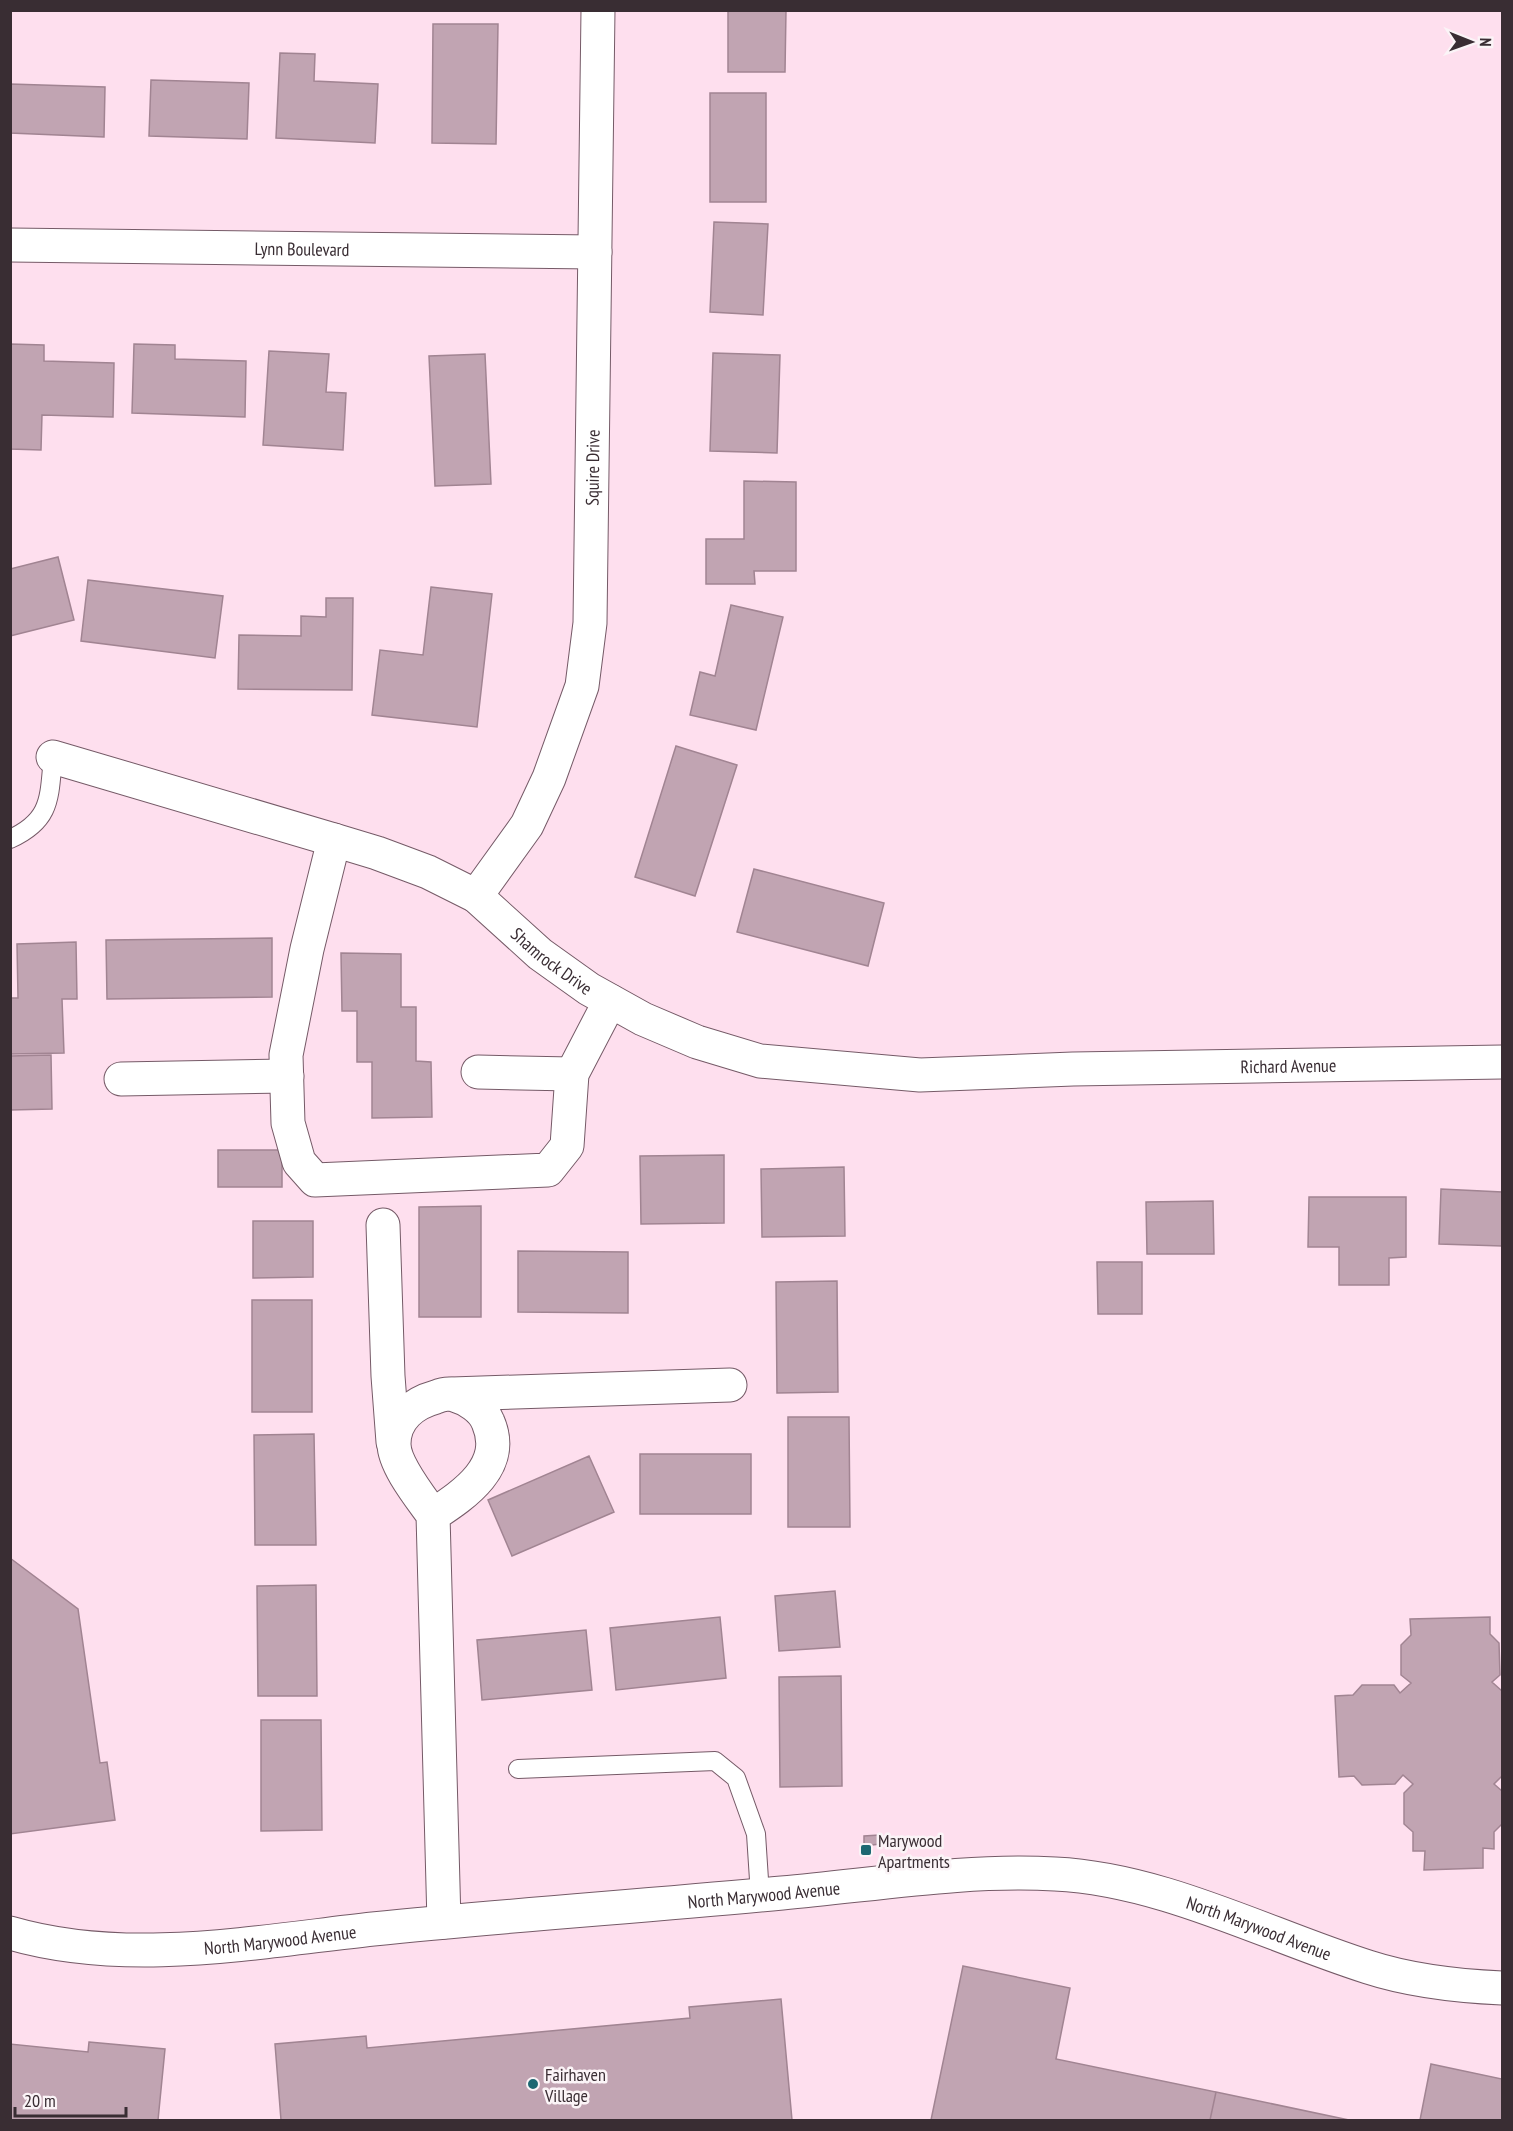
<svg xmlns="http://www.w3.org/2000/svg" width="1513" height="2131" font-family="'PT Sans Narrow',sans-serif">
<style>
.building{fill:#c1a4b2;stroke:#a18492;stroke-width:1.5}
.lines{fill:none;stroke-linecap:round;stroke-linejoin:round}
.lane-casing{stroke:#755a67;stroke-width:20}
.street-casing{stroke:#755a67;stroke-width:35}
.lane{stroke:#fff;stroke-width:18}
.street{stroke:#fff;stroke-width:33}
.poi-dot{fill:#1d6872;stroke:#fbf4f7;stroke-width:2}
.labels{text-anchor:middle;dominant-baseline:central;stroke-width:5;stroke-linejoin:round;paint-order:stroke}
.street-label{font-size:18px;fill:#392d33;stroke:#fbf4f7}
.poi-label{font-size:18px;fill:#392d33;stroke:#fbf4f7;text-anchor:start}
</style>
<rect width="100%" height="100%" fill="#fedfee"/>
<path class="building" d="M728,10H786L785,72H728Z
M433,24H498L496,144L432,143Z
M280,53L315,54L314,81L378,84L375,143L276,138Z
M151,80L249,83L247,139L149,136Z
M10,84L105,87L104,137L10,133Z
M710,93H766V202H710Z
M714,222L768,224L763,315L710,312Z
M10,344L44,345V361L114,363L113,417L42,415L41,450L10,449Z
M134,344L175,345V359L246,361L245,417L132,413Z
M269,351L329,354L326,392L346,393L343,450L263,445Z
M713,353L780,355L777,453L710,451Z
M485,354L491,484L435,486L429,356Z
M744,481L796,482V571H754L755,584H706V539H744Z
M58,557L74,620L10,636V569Z
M88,580L223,596L215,658L81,641Z
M431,587L492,594L477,727L372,715L380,650L423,655Z
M326,598H353L352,690L238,689L239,635L301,636V616L326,617Z
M731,605L783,617L756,730L690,715L700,672L715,676Z
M676,746L737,765L695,896L635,877Z
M754,869L884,903L868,966L737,932Z
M272,938V997L107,999L106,940Z
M76,942L77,999H62L64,1053L10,1054V998H18L17,944Z
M341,953L401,954V1007H416V1061L431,1062L432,1117L372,1118V1062H357V1011H342Z
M51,1055L52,1109L10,1110V1056Z
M218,1150H282V1187H218Z
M724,1155V1223L641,1224L640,1156Z
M844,1167L845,1236L762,1237L761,1169Z
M1441,1189L1502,1192V1246L1439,1244Z
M1309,1197H1406V1257L1389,1258V1285H1339V1247H1308Z
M1213,1201L1214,1254H1147L1146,1202Z
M481,1206V1317H419V1207Z
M253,1221H313V1277L253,1278Z
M518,1251L628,1252V1313L518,1312Z
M1097,1262H1142V1314H1098Z
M837,1281L838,1392L777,1393L776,1282Z
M252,1300H312V1412H252Z
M788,1417H849L850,1527H788Z
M314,1434L316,1545H255L254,1435Z
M640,1454H751V1514H640Z
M589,1456L614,1512L512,1556L488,1500Z
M10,1558L78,1609L100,1763L107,1762L115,1820L10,1834Z
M316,1585L317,1696H258L257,1586Z
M835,1591L840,1647L779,1651L775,1596Z
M720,1617L726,1678L616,1690L610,1628Z
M1490,1617V1634L1499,1643L1500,1675L1492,1682L1502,1691V1776L1494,1784L1502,1791V1824L1494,1832V1849L1483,1848V1868L1424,1870L1425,1851H1413V1832L1404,1824V1793L1413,1784L1403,1775L1395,1784L1362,1785L1354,1776L1339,1777L1335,1696L1353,1695L1362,1685H1394L1400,1693L1411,1683L1401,1675V1645L1411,1635L1410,1619Z
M586,1630L592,1690L482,1700L477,1640Z
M841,1676L842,1786L780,1787L779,1677Z
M261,1720H321L322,1830L261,1831Z
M879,1835L880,1844L864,1846V1836Z
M963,1966L1070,1988L1056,2059L1216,2092L1210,2120H931Z
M781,1999L792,2120H281L275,2044L366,2036L367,2048L690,2018L689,2007Z
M89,2042L165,2049L158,2120H10V2044L88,2052Z
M1431,2064L1502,2079V2120H1420Z
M1216,2092L1349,2120H1210Z"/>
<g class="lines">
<defs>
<path id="lane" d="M10,839C52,820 49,797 53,757
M518,1769L715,1761L736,1778L756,1834L760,1895"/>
<g id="street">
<path id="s1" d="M10,245L595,252"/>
<path id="s2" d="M53,757L334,840L377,853L428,872L476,896L540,954L589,989L643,1019L697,1042L760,1061L920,1075L1073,1069L1502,1062"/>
<path d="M334,840L307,949L286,1055L288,1123L299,1162L315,1180L548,1170L567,1146L572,1074L610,1001"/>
<path id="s3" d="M476,896L527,825L549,778L582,686L590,623L598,10"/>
<path d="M478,1072L572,1074"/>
<path d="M121,1079L287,1076"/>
<path d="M383,1225L388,1376L393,1442"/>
<path d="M452,1394L730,1385"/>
<path d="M433,1515C421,1498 394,1465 394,1444C394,1418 414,1403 436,1397C441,1395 449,1393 454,1395C468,1399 483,1409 488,1422C507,1466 465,1494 433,1515L444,1922"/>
<path id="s4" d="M10,1933C127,1967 255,1942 373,1929C509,1915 646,1906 782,1893C873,1885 964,1869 1055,1874C1162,1879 1267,1935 1368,1967C1411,1981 1457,1986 1502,1988"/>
</g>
</defs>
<use href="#lane" class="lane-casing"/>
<use href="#street" class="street-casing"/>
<use href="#lane" class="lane"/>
<use href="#street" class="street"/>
</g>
<g class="poi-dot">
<rect x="860" y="1844" width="12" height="12" rx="3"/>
<circle cx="533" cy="2084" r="6"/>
</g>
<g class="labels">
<g class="street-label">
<text stroke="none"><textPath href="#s1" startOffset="292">Lynn Boulevard</textPath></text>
<text stroke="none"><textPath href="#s3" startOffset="456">Squire Drive</textPath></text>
<text stroke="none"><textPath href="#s2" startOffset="546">Shamrock Drive</textPath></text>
<text stroke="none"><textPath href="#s2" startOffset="1308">Richard Avenue</textPath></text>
<text stroke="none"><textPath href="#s4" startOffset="758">North Marywood Avenue</textPath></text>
<text stroke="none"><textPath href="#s4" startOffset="1262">North Marywood Avenue</textPath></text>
<text stroke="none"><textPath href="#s4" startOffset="272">North Marywood Avenue</textPath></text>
</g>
<g class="poi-label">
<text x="878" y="1840">Marywood<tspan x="878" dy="21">Apartments</tspan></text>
<text x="545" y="2074">Fairhaven<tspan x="545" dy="21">Village</tspan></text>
</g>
</g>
<rect width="1513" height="2131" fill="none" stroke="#392d33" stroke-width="24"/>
<g transform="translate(1471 42) rotate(91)" stroke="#fbf4f7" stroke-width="4.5" paint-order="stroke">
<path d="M0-4.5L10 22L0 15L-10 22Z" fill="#392d33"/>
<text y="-9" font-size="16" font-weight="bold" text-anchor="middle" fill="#392d33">N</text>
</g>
<path d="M15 2107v9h111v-9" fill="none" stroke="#392d33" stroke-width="3"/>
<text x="24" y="2107" font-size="18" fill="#392d33" stroke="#fbf4f7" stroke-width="4.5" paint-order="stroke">20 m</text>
</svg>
